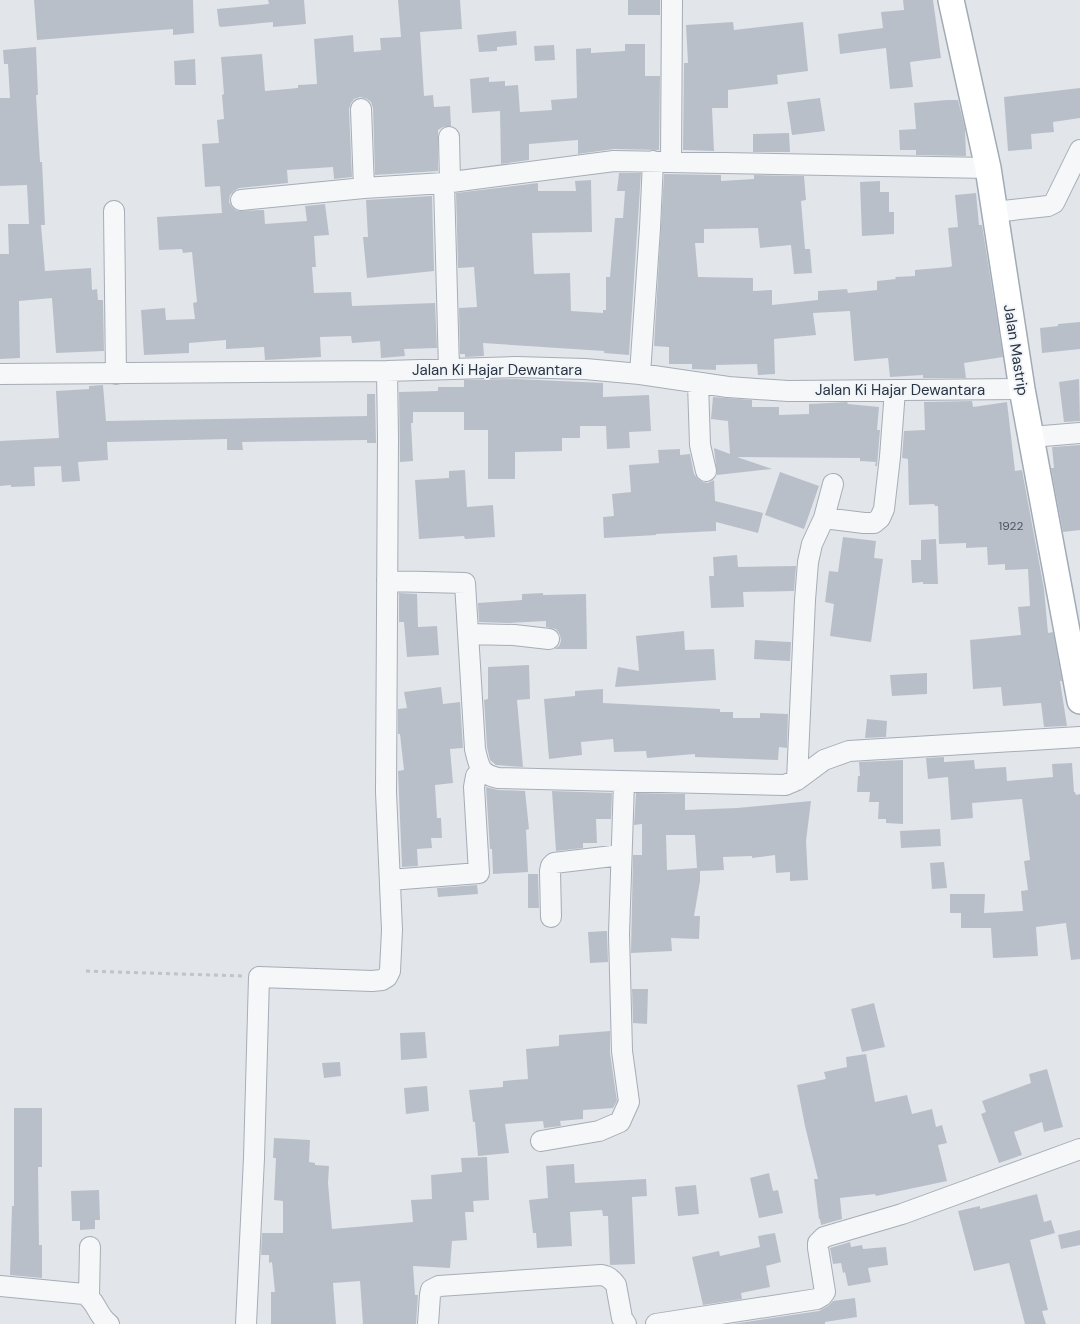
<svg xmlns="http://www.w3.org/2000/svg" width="1080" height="1324" font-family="'DM Sans',sans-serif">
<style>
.building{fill:#b9bfc9;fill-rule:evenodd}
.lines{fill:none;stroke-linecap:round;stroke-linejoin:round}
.minor-casing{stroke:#a7adb6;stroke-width:22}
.major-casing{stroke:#a1abb7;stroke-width:28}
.path{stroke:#c0c4ca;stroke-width:3;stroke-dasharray:4 4;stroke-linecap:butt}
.minor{stroke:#f5f7f9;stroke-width:20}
.major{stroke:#fff;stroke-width:25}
.labels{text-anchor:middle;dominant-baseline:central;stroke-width:4;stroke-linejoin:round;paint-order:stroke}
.number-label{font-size:12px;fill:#4d5765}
.street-label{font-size:15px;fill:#293444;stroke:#f2f5f8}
</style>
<rect width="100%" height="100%" fill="#e2e6eb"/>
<path class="building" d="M34,0H193L194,33L173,35V29L37,40Z
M268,0H304L306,24L273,27V22L221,27L219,26L217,9L269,4Z
M398,0H460L462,29L420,32L424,96L433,95L434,107L450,106L451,126L443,127L438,130V171L375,175L373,108L371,102L367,99L360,97L354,99L351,103L349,109L352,177L334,179L333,167L287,170L288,183L239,188L234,191L230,195L229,202L232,207L237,211L264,210L265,224L307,221L305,206L325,204L329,235L314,236L316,267H312L314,293L351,292L352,306L435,303L437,348L404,349L405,356L381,358L380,341L352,343L351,336L320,337L321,357L265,360L264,347L226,349V340L189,343V353L144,355L141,310L165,308L166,320L195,319L193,303L197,302L192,252L183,253L182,249L159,250L157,217L222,213L220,186L205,187L202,144L219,143L217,120L224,119L222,95L224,94L221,57L262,54L265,91L298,88V85L317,84L314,39L353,35L354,52L381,50L380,38L401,37Z
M628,0H660V15H628Z
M903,0H933L941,58L910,62L913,87L890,89L886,48L840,54L838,34L883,28L881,12L904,10Z
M733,22L734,30L803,22L808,71L777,75L778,84L728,90V108H712L714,151L683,150L684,63H688L686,25Z
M516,31L517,45L497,47V51L479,52L477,35Z
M625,44H645V76H660L659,150L614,149L578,154V140L529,144V160L501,164L500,111L472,113L470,79L489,77V82L505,81V86L518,85L520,112L552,110L551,100L577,98L576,49L591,48V53L625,51Z
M554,45L555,60L535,61L534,46Z
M36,47L38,95H36L40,162H42L45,225H41L45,271L91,268L92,290L97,289L98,300H103L104,351L56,353L52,298L19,301L20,358L0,359V254H9L8,224H29L27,185L0,186V98H10L8,64H4L3,50Z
M195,59L196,85H175L174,61Z
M1080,88V118L1053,122L1054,132L1031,134L1032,149L1008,151L1004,97Z
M820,98L825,131L792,135L787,102Z
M947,100H958L965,129L966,156L916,155V150H900L899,130L916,129L914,103Z
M789,133L790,152H753V134Z
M619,173H641L629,355L604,353V351L483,343L484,356L465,357V354H460L459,308L477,307L474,267L458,268L456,193L538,183V191H576L575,181L591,180L592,232L532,233L534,274L570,273L571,311L603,313V310H606V277H610L615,218H623L625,191H617Z
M664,174L721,175V181L754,179V175L804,176L806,200L801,201L805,249H810L812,273L794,274L791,245L760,248L758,228L704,229V243H695L698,277L753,278V291L772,290V305L818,300V291L847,289L848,293L877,290V281L896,279L895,277L915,276V270L950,267L952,266L948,228L958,227L955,195L976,193L979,225H982L1003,357L964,363L966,378H923V375L890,377L888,358L854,361L850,311L813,313L816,335L774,339L775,374L758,375L757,364L716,365V370L692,369V364H669V347L654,346Z
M880,181V192H889V212H894V234L862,236L860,182Z
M432,196L434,271L367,278L363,237H368L366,200Z
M1080,322V349L1042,353L1040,328L1058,326V324Z
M516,379L603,383V397L649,395L651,431L629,432L630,448L607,449L606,426H580V438H562V451L515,452V479H488V430H464V412H413V423H411L413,461L400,462L399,392L438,391V387H464V380Z
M1079,379L1080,421L1064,422L1059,382Z
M103,385L106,421L367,416V394H375L376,443H367V440L242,442L243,450H227V439L107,442L108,460L78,462L80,481L62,482L61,466L34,467L35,486L11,487V485L0,486V441L59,438L56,391L89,389V386Z
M713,397L752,400V407H779V415L809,414V404L847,402L848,404L879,407L877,430H880L877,466H875L876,462L860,461V458L737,457L772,469L717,475L714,448L730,454L728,421L711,419Z
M972,401L973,407L1007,402L1015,471L1022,470L1044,589L1048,633L1053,632L1062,681H1060L1067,726L1044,727L1041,703L1003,706L1001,687L973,689L970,640L1021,635L1018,607L1030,606L1028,569L1005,570V564L988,565L987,547L966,548V543L939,544L938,506H935L934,504L909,505L908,459L902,458L904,431L925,430L924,402Z
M1080,445V530L1063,532L1051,468H1054L1052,447Z
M680,449V455L690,454L694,474L698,479L703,482L708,483L714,480L715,501L763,513L758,533L716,522V531L656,534V535L604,538L603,517L614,516L612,494L631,492L629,465L659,463L658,450Z
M465,470L467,507L493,505L495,537L465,539L464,536L419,539L415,480L449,478V471Z
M780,472L819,486L804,529L765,515Z
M843,537L876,541L874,558L883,559L871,642L830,636L834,604L825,602L829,571L838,572Z
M936,539L938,584H923V582L912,583L911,560H921V540Z
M737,555L738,567L796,566L794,591L743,592L744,607L711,608L709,576H714L713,557Z
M399,593L417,594L418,627L437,626L439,655L407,657L404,622H399Z
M543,593V595L586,594L587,649H554L559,646L561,641L560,635L556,629L546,627V621L507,623L479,622L478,603L522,600V594Z
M684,631L685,650L714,649L716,680L615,687L618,667L639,671L636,636Z
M755,640L791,642L790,661L754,659Z
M529,665L530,699L517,700L523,767L496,765L490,760L487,747L484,700L488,699V667Z
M927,673V694L892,696L890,675Z
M441,687L443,704L460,702L463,748L450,749L453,783L435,785L437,818H441L442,838H431L432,848L417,849L418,866L402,867L398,771L404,770L400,734H398V709L407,708L404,692Z
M603,689V703L720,709V712H733V718H760V713L788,714L787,748L779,747L778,760L695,757V754L647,758L646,751L614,752L613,739L581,742L582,755L549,759L544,699L575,696V691Z
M867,719L887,721L886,737L865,738Z
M944,757V762L974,760L975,769L1006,767L1007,781L1053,777L1052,764L1072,763L1074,792H1075L1076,795L1080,794V959L1071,960L1066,923L1036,927L1038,956L993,958L991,928H961V913H950V894H985L984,913L1023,911L1021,891L1028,890L1024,861L1030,860L1022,799L972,803L973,818L951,820L948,777L928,779L926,758Z
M903,760V824L886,823V819H878L879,802H869L870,792H857L858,776H860L859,762Z
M486,787L498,790L525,791L529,829L526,830L528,872L493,874L492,849H490Z
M552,791L612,793L611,819H596L597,843H583V848L556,851Z
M636,793L685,794V810L737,808L811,801L806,841L808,880L790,881V872L776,873L775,855L752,858V856L723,857L724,870L700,871V881L694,916H700L699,939L671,938L672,951L631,953L633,855H642V824L634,825ZM666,835H695L697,868L667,870Z
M940,829L941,846L901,848L900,831Z
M944,862L947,888L932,889L930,863Z
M528,874H538L539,908H528Z
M477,885L478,894L438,897L437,888Z
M607,931L608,962L590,963L588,932Z
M632,989H648L647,1024L633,1023Z
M874,1003L885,1047L862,1052L851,1009Z
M610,1031V1053L617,1101L613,1108L583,1110V1119L560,1121L561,1126L544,1128L543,1121L505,1124L509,1153L478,1156L475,1122H473L469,1090L503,1087V1081L528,1079L526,1049L559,1046V1035Z
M425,1032L427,1058L401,1060L400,1033Z
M866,1054L875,1102L907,1095L912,1114L932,1109L936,1127L942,1125L947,1143L938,1145L947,1181L876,1196L875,1194L840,1198L842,1219L821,1225L820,1219H819L814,1179H818L805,1126L797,1085L826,1079L824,1072L847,1067L846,1057Z
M340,1062L341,1076L324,1078L322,1063Z
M1047,1069L1063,1127L1044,1132L1042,1122L1014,1132L1022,1155L999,1163L981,1114L986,1112L982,1101L1031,1083L1029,1074Z
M427,1086L429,1111L406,1114L404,1088Z
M14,1108H42V1167H38L39,1245H42V1278L10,1275L12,1206H14Z
M274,1138L310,1140L309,1162L315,1163V1165L329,1166L328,1183L332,1229L413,1222L411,1200L432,1199L431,1175L462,1172L461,1158L487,1157L489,1200L473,1201L474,1212H465L467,1240L452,1241L450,1268L413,1266L415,1295H418L416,1324H363L360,1281L333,1283L336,1324H271V1292H275L272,1262L269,1263V1255H261L262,1233H283V1201L274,1200L276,1158H273Z
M574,1164L575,1183L646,1179L647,1196L632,1197L635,1264L610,1265L608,1216H603L602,1210L570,1212L572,1246L537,1248L536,1233H533L529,1200L548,1198L546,1166Z
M769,1173L773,1191L778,1190L783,1213L759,1218L750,1178Z
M696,1185L699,1214L678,1216L675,1187Z
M99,1190L100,1220H95V1229L80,1230V1221H72L71,1191Z
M1037,1194L1044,1222L1051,1220L1055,1233L1030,1240L1048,1310L1042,1311L1046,1324H1025L1009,1263L974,1271L958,1211L980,1206V1209Z
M1080,1230V1245L1061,1249L1058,1235Z
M775,1233L781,1262L766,1266L770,1287L741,1293L742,1299L703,1305L692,1257L719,1251L720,1256L760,1247L758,1236Z
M850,1242L851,1247L862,1245L863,1249L886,1247L888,1265L868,1268L871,1282L848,1286L845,1272L843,1273L841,1263L833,1264L830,1248Z
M855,1298L857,1317L825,1322V1324H733L819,1311L828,1306L833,1301Z"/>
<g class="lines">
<defs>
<path id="minor" d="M361,109L364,188
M449,137L450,182
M671,162L672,0
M241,200L364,188L444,183
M114,211L116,374
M994,212L1048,206L1054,203L1080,150
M449,369L444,183L614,161L988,168
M0,374L387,371L516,367L585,369L640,374L728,387L788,391L1022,389
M640,374L650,228L653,161
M698,383L700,445L706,471
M1031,437L1080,433
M824,518L864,523H874L880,518L884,509L890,457L895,390
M387,581L465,583L475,749C479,767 480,774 498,778L785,785L797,780L824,760L849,751L1080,737
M468,634L514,635L549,639
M797,780L805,600L808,562L812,544L824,518L833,484
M390,880L479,873L474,787L476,776L482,771
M551,917L550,871L551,866L554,863L621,855
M541,1141L599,1131L620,1122L629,1102L622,1051L619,934L624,782
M0,1286L84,1294C97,1301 97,1316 109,1324
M89,1296L90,1247
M246,1324L254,1158L259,977L372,981L382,980L387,977L390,971L392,930L386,792L388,438L387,371
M428,1324L430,1295L431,1290L439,1286L601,1275C608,1276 612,1279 616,1285L622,1318L626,1324
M656,1324L817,1299L822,1296L825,1292L818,1248V1243L824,1237L902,1214L1080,1149"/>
<path id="major" d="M951,0L988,168L1022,389L1080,701"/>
</defs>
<use href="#minor" class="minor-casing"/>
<use href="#major" class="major-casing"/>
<path class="path" d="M86,971L243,976"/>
<use href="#minor" class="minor"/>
<use href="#major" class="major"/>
</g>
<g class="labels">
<g class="number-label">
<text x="1011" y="526">1922</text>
</g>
<g class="street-label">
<text transform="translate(1016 350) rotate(81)">Jalan Mastrip</text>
<text x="497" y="370">Jalan Ki Hajar Dewantara</text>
<text x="900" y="390">Jalan Ki Hajar Dewantara</text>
</g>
</g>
</svg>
